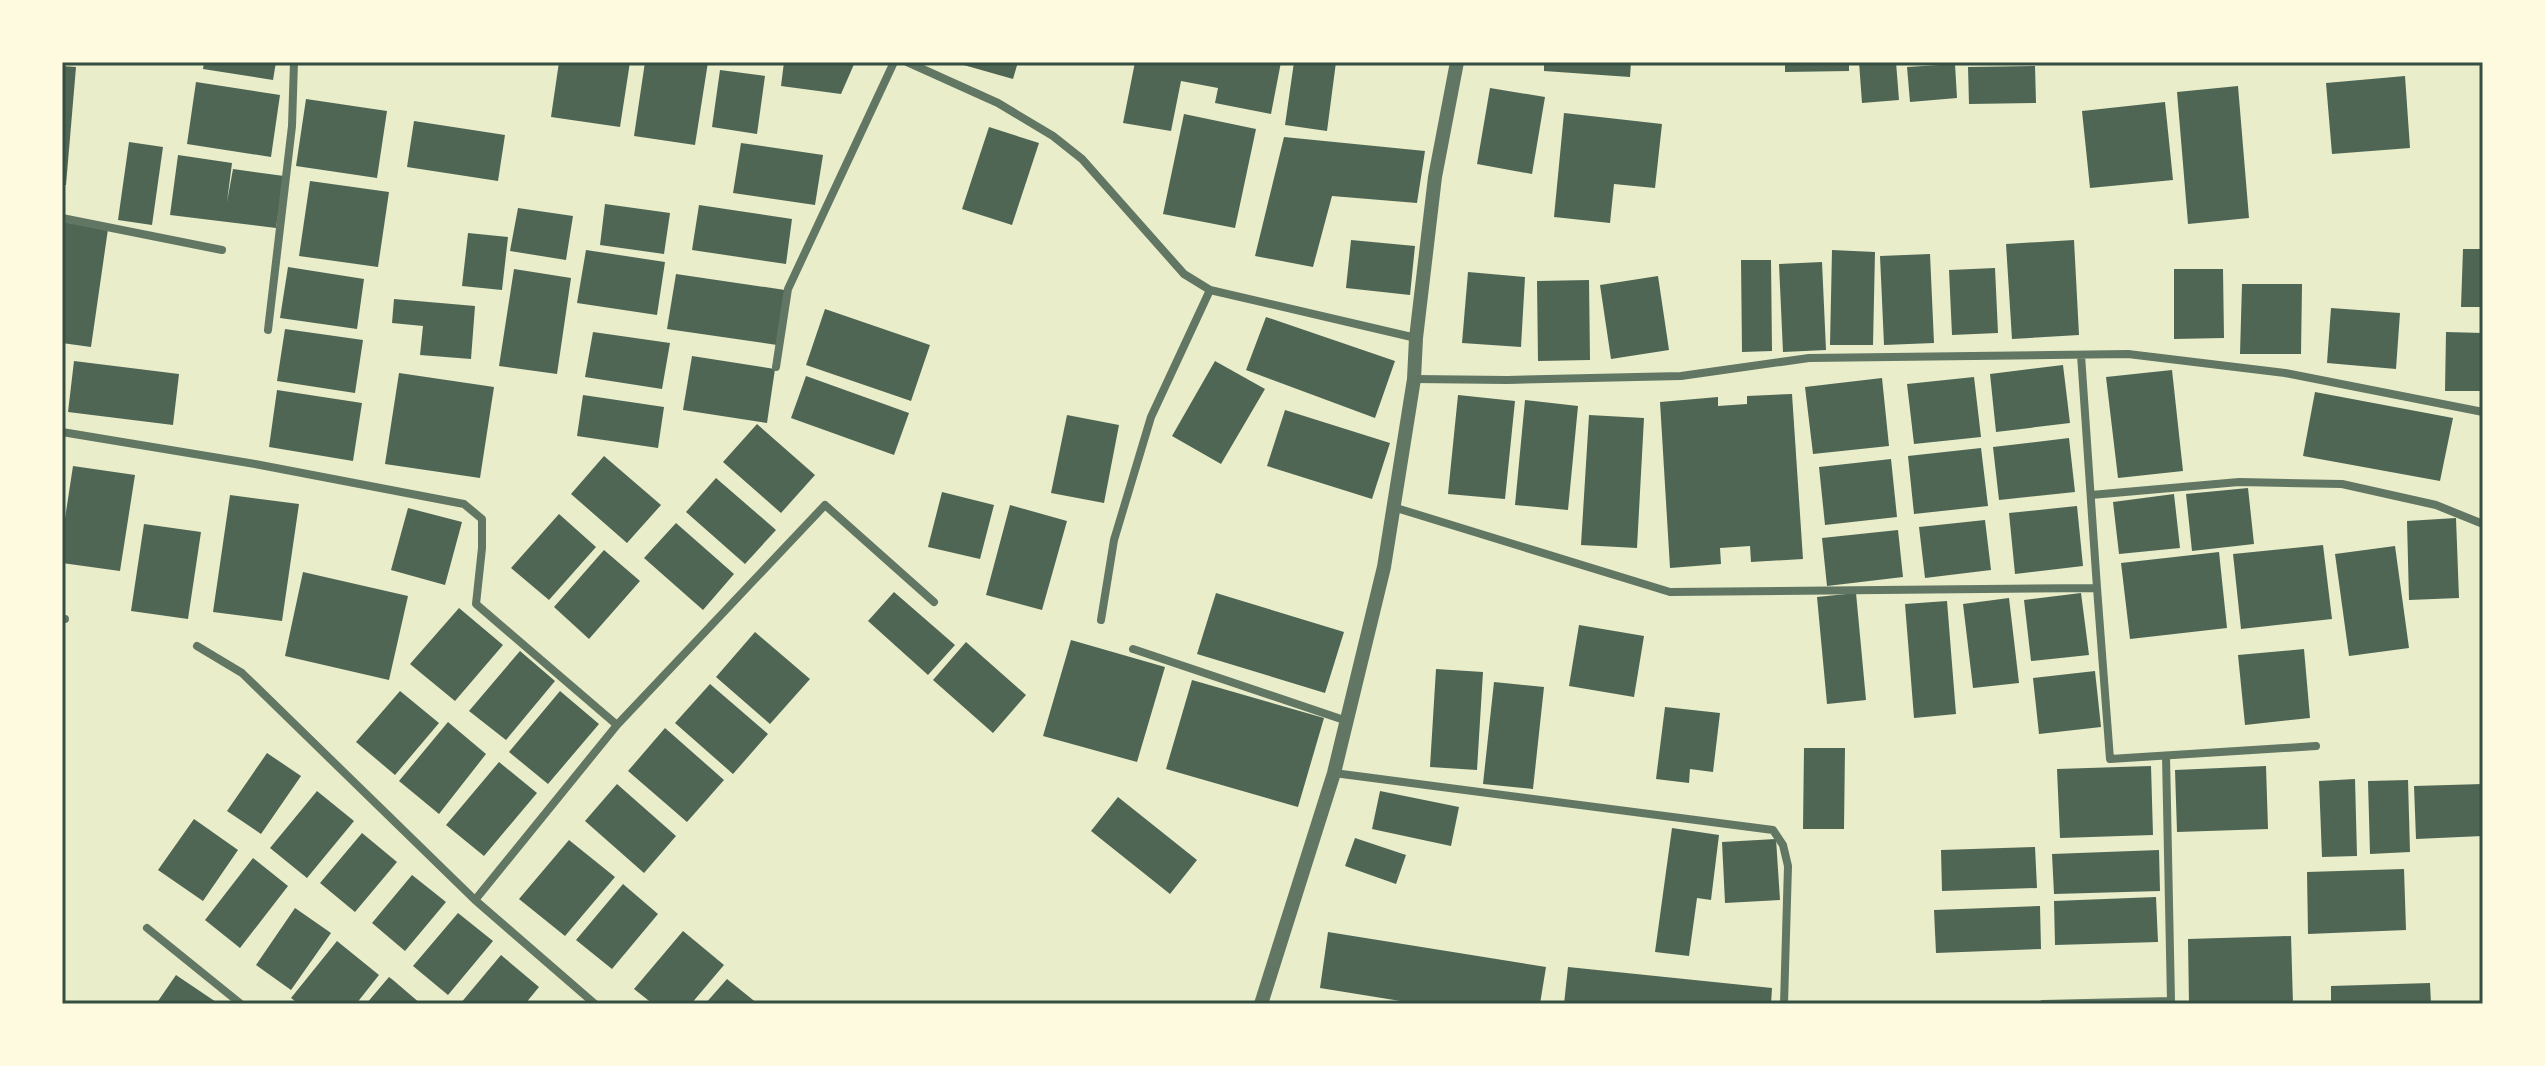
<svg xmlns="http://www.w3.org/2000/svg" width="2545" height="1066" font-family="Raleway,sans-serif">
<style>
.building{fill:#4f6655}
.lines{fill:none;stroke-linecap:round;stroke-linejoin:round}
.minor{stroke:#617663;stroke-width:8}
.tertiary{stroke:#617663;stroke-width:14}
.neatline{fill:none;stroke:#344e41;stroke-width:3}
</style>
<rect width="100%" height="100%" fill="#e9edc9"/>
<path class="building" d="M204,62H276L273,80L203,69Z
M559,62H630L620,127L551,117Z
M645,62H708L695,145L634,136Z
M784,62H855L841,94L781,86Z
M953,62H1018L1013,79Z
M1135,62H1281L1271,114L1215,103L1218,88L1181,81L1171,131L1123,123Z
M1294,62H1336L1327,131L1285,125Z
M1544,62H1631L1630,77L1544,71Z
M1785,62H1849V71L1785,72Z
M1859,62H1896L1899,100L1862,103Z
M1955,64L1957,98L1910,102L1907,67Z
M62,66L76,67L66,185H62Z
M2035,66L2036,103L1969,104L1968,67Z
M720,70L765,76L757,134L712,127Z
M2405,76L2410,148L2332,154L2326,83Z
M196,82L280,95L271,157L187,144Z
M2238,86L2249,218L2188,224L2177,92Z
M1490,88L1545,97L1532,174L1477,164Z
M306,99L387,111L377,178L296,166Z
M2165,102L2173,180L2090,188L2082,111Z
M1564,113L1662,124L1655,188L1614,184L1610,223L1554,217Z
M1184,114L1256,129L1235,228L1163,214Z
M414,121L505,135L498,181L407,167Z
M989,127L1039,143L1012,225L962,209Z
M1284,137L1425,151L1417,203L1332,196L1313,267L1255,256Z
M129,142L163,147L152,225L118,220Z
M741,143L823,155L815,205L733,193Z
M178,155L232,163L227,202L233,169L284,176L276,228L170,215Z
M310,181L389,192L378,267L299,256Z
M605,204L670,213L664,254L600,245Z
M699,205L792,219L786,264L692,250Z
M518,208L573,216L566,260L510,251Z
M62,222L108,229L91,347L62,343Z
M468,233L508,237L502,290L462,286Z
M1351,240L1415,246L1410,295L1346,288Z
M2074,240L2079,335L2012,339L2006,244Z
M2463,249H2483V307H2461Z
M586,250L665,262L657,315L577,303Z
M1832,250L1875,252L1873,345H1830Z
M1930,254L1934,343L1884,345L1880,256Z
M1741,260H1771L1772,351L1742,352Z
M1822,262L1826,350L1783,352L1779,264Z
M288,267L364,279L357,329L280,318Z
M1995,268L1998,333L1952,335L1949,270Z
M514,269L571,278L557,374L499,366Z
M2174,269H2223L2224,338L2174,339Z
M1468,272L1525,277L1521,347L1462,343Z
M676,274L785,290L777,345L667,329Z
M1658,276L1669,350L1611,359L1600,285Z
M1589,280L1590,360L1538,361L1537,281Z
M2242,284H2302L2301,354H2240Z
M394,299L475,306L471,359L420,355L423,326L392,323Z
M2331,308L2400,313L2396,369L2327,363Z
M825,309L930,345L911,401L806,365Z
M1266,317L1395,361L1375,418L1246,370Z
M285,329L363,340L355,393L277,381Z
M593,332L670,343L662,389L585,377Z
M2446,332L2483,333V391H2445Z
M692,356L775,369L767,423L683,410Z
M74,361L179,374L173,425L68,412Z
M1215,361L1265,389L1221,464L1172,436Z
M2063,365L2070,423L1996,432L1990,374Z
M2172,370L2183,471L2118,478L2106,377Z
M399,373L494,387L480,478L385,464Z
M806,376L909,413L894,455L791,418Z
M1974,377L1981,437L1914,444L1907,384Z
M1882,378L1889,446L1813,454L1805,387Z
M277,390L362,403L353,461L269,447Z
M2315,392L2453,418L2440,481L2303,456Z
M1792,394L1803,559L1751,562L1750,546L1720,548L1721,564L1670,568L1660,402L1718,397V406L1747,404V396Z
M583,395L664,407L658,448L577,436Z
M1458,395L1515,401L1505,499L1448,494Z
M1525,400L1578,406L1568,510L1515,505Z
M1285,410L1390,443L1372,499L1267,466Z
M1067,415L1119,425L1104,503L1051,493Z
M1589,415L1644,418L1637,548L1581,545Z
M757,424L815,475L781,513L723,462Z
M2069,438L2075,492L1999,500L1993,447Z
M1981,448L1988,506L1914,514L1908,456Z
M604,456L661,505L627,543L571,494Z
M1891,459L1897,517L1825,525L1819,467Z
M73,466L135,475L120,571L62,563V538Z
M716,478L776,530L745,564L686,512Z
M2248,488L2254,544L2192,551L2186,494Z
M942,492L994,505L980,559L928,547Z
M2174,494L2180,548L2119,554L2113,502Z
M230,495L299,504L282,621L213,612Z
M1010,505L1067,521L1042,610L986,595Z
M2077,506L2083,566L2015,574L2009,513Z
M408,508L462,522L445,585L391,570Z
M559,514L596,547L549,600L511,568Z
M2456,518L2459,598L2409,600L2407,521Z
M1985,520L1991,570L1925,578L1919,527Z
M676,523L734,574L703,610L644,558Z
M144,524L201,532L188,619L131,611Z
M1898,530L1903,577L1827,586L1822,538Z
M2323,545L2332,619L2241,629L2233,554Z
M2395,546L2409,648L2349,656L2335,554Z
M604,550L640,581L589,639L554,607Z
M2219,552L2227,628L2130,639L2121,563Z
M303,572L408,596L389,680L285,656Z
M894,592L955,645L928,675L868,621Z
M1216,593L1344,632L1325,693L1197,654Z
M1856,593L1866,700L1827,704L1817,597Z
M2081,593L2089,655L2031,661L2024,600Z
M2009,598L2019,683L1973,688L1963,604Z
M1947,601L1956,714L1914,718L1905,604Z
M459,608L503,645L455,701L410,664Z
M1579,625L1644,636L1634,697L1569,686Z
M755,632L810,679L770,724L716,677Z
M1071,640L1165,667L1137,762L1043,736Z
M966,642L1026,695L993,733L933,680Z
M2304,649L2310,718L2245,725L2238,655Z
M520,651L555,681L506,740L469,711Z
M1436,669L1483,672L1477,770L1430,767Z
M2095,671L2101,727L2039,734L2033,678Z
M1192,680L1324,718L1298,807L1166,769Z
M1494,682L1544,687L1533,789L1483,784Z
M710,684L768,734L733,774L675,723Z
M400,691L439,723L395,775L356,742Z
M560,691L599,724L548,784L509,752Z
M1665,707L1720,713L1713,772L1690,769L1689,783L1656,779Z
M448,722L486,754L439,814L399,781Z
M665,728L724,780L687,822L628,771Z
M1804,748H1845L1844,829H1803Z
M267,753L301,776L261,834L227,811Z
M499,762L537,793L484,856L446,825Z
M2151,766L2153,835L2060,838L2057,769Z
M2266,766L2268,829L2177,832L2175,770Z
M2355,779L2357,856L2322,857L2319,781Z
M2408,780L2410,852L2370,854L2368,781Z
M617,784L676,836L644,873L585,821Z
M2483,784V836L2416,839L2414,786Z
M317,791L354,821L307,878L270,848Z
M1380,791L1459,807L1451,846L1372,829Z
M1118,797L1197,860L1170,894L1091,831Z
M194,819L238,850L203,901L158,870Z
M1672,828L1719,835L1711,900L1697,898L1689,956L1655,952Z
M362,833L397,862L355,912L320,883Z
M1355,838L1406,855L1396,884L1345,866Z
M1776,839L1780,900L1725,903L1722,842Z
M569,840L615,877L565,936L519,899Z
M2035,847L2037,888L1942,891L1941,850Z
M2159,850L2160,891L2054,894L2052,854Z
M253,858L288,886L240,948L205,920Z
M2404,869L2406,930L2308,934L2307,872Z
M412,875L446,902L405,951L372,923Z
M623,884L658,914L612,969L576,940Z
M2156,897L2158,942L2055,945L2054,901Z
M2040,906L2041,949L1936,953L1934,910Z
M295,908L331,933L291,990L256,965Z
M458,913L493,941L448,995L413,966Z
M683,931L724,965L691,1004H653L634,989Z
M1328,932L1546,967L1540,1004H1419L1320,988Z
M2291,936L2293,1004H2189L2188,939Z
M337,941L379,975L356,1004H299L291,998Z
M501,955L539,987L525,1004H460Z
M1568,967L1772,988L1771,1004H1564Z
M176,975L219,1004H156Z
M389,977L393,980L421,1004H366Z
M727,979L758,1004H705Z
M2430,983L2431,1004H2331V986Z"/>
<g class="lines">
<path class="minor" d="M907,62L998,103L1053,136L1082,159L1184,274L1210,290L1416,338
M62,218L222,250
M268,330L292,126L294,62
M776,367L788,289L894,62
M1414,379L1507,380L1681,376L1809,358L2128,354L2285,373L2483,412
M62,432L255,464L464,504L482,519V548L476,604L617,725
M2091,495L2239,482L2342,484L2436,505L2483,524
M1393,507L1670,592L2097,588L2081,355
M2097,588L2110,759L2316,746
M62,619H65
M1101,620L1114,540L1151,417L1210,290
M197,646L242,673L475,900L595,1004
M1133,649L1347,721
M1334,773L1773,830L1783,845L1788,866L1784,1004
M475,900L617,725L825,505L934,602
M147,928L241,1004
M2043,1004L2171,1001L2166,756"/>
<path class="tertiary" d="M1261,1004L1334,773L1384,567L1414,379L1416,338L1435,177L1457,62"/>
</g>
<rect width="2545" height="1066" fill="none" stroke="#fefae0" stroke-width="128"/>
<rect x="64" y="64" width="2417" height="938" class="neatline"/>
</svg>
